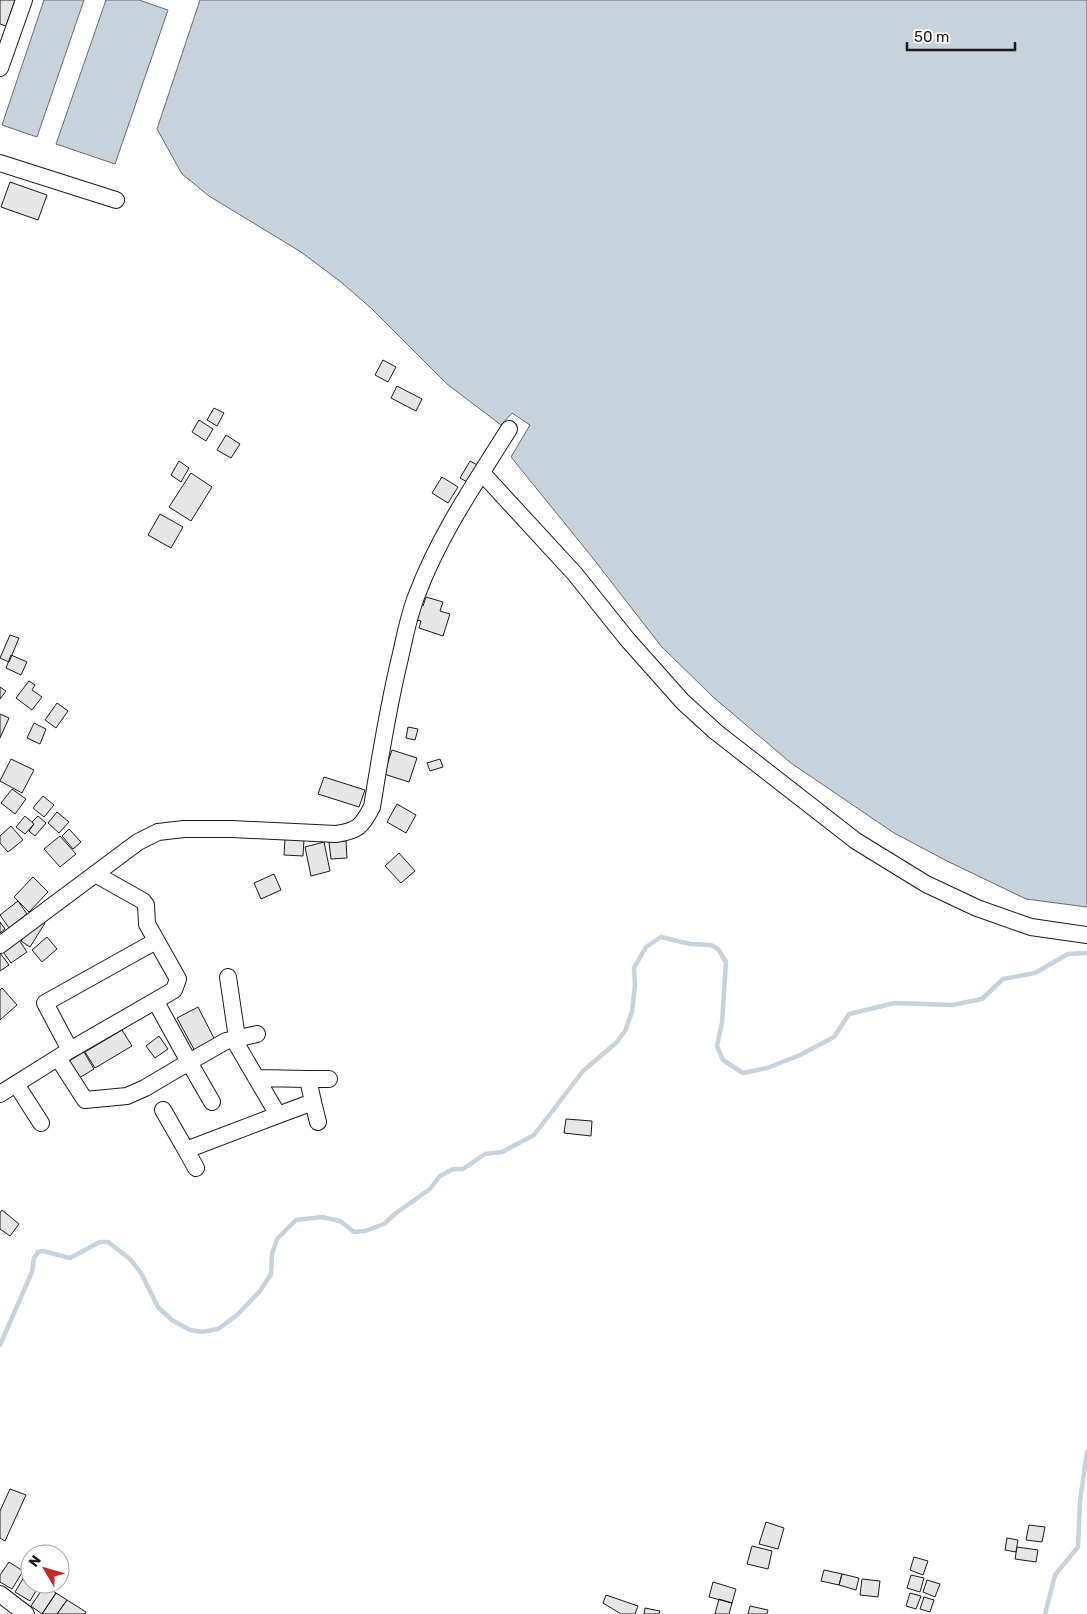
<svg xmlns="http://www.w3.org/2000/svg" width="1087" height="1614" font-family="Rubik,sans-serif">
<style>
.water{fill:#c6d2dc;stroke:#6a6a6a}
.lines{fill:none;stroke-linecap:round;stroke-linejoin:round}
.stream{stroke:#c6d2dc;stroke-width:4.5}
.building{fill:#e6e6e6;stroke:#1a1a1a}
.minor-casing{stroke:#1a1a1a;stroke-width:18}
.minor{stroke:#fff;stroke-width:16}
</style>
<rect width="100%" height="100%" fill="#fff"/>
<path class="water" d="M44,0H84L37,137L2,125Z
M106,0H139L168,10L115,164L56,144Z
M200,0H1087V907L1026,899L947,861L894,833L791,763L713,697L661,646L592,557L511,457L530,425L512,413L501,425L447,384L372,309L341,282L301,252L209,196L182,174L157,129Z"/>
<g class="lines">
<path class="stream" d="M0,1345L32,1272L34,1258L38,1252L43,1251L70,1258L100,1242H108L130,1259L141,1273L158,1307L172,1320L190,1330L202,1332L218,1329L237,1315L260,1291L271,1274L272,1254L277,1239L296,1220L322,1217L340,1221L354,1232L365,1231L384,1224L396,1213L430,1189L440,1176L453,1169H463L485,1154L502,1152L534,1135L583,1071L617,1042L625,1031L632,1012L635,985L634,968L646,947L661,937L690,944L711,945L718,949L726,962L722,1023L717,1046L723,1060L743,1073L767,1068L800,1055L834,1037L849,1014L895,1003L952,1005L982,999L1003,979L1035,973L1068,954L1087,953
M1045,1614L1055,1575L1078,1547L1080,1501L1087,1452"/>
</g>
<path class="building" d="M0,0H15L6,26L0,24Z
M10,182L47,195L38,220L1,207Z
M383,360L396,367L388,382L375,375Z
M397,386L422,399L416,411L391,398Z
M214,408L224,413L217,426L207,420Z
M199,420L213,429L206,441L192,432Z
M226,435L240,444L231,458L217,450Z
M179,461L189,468L181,482L171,475Z
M470,461L479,466L469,483L460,478Z
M191,473L212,487L191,521L169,507Z
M442,477L458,487L448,503L432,493Z
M160,514L183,527L171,548L148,535Z
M426,597L443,602L440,611L450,614L443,636L419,628L421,621L414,619L418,604L423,606Z
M10,635L19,638L9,662L0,658Z
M11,655L27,662L21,675L6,668Z
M29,681L35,685L32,690L42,697L32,710L16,698Z
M0,687L6,691L0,699Z
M57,703L68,711L56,728L45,720Z
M0,714L9,718L0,738Z
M34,723L46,729L40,744L27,738Z
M408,727L418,729L415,740L406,738Z
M392,750L417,758L409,782L384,774Z
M11,759L34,770L22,793L0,781Z
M440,759L443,767L430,771L427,763Z
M324,777L365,790L359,807L318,794Z
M12,789L26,799L15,814L1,803Z
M43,796L54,805L44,817L33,808Z
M397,804L416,815L406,833L387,822Z
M57,812L69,822L59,833L48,823Z
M25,816L34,824L25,834L16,827Z
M38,816L46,823L35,836L29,831L34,824L32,822Z
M11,826L23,840L8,852L0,843V836Z
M69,829L81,842L73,849L62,836Z
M60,836L76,854L60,867L44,849Z
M285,838L304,839L303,856L284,855Z
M346,841L347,858L331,859L329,842Z
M324,842L330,871L311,876L305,847Z
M399,853L415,871L401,883L385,866Z
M274,874L281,890L261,899L254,883Z
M33,877L48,892L29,912L14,897Z
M18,901L27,914L9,928L0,915Z
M38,920L45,923L30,947L21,941L29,927Z
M0,922L5,929L0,933Z
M17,937L27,952L11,963L1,949Z
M47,937L57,949L42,962L32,950Z
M0,953L9,965L0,971Z
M2,988L17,1005L0,1020V990Z
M198,1007L216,1042L196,1053L177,1018Z
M122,1030L132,1046L95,1068L85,1052Z
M159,1036L168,1049L155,1058L146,1046Z
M84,1052L94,1069L79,1078L69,1061Z
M566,1119L592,1121L591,1136L564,1133Z
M2,1210L19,1224L10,1236L0,1229V1213Z
M10,1489L26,1495L5,1541L0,1538V1511Z
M766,1522L784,1528L778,1549L759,1544Z
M1029,1525L1045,1527L1042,1542L1026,1540Z
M1007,1538L1018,1540L1016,1552L1005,1550Z
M752,1546L772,1551L768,1569L747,1564Z
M1017,1547L1038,1550L1036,1562L1015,1559Z
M914,1557L928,1561L923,1575L910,1570Z
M9,1562L23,1571L12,1589L0,1582V1575Z
M824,1570L842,1574L839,1585L821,1581Z
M27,1572L30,1574V1584H40L30,1601L15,1592Z
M842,1574L859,1578L856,1590L839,1585Z
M911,1575L924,1578L920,1592L907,1588Z
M862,1579L880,1581L878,1597L860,1595Z
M927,1580L940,1584L935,1597L923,1592Z
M713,1582L736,1589L732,1603L709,1597Z
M45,1585L56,1593L42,1614L31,1606Z
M56,1593L67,1600L57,1614H42Z
M910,1593L921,1596L916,1609L906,1606Z
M606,1595L638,1606L635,1614H621L603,1603Z
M924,1597L934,1600L930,1612L920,1609Z
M719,1599L732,1603L729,1614H715Z
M67,1600L86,1612L85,1614H57Z
M750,1606L768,1610L767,1614H748Z
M645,1608L660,1611L659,1614H644Z"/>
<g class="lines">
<defs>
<path id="minor" d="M0,68L24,0
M0,163L116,200
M482,473L575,574L627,639L683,702L716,732L856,841L926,884L977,908L1031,927L1087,935
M0,945L138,842L158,832L184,829H232L336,834C358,831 362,826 372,807C380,757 388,707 400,658C405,636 409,613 418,592C440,534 476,482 509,429
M156,1002L189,1062L226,1041L257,1034
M70,1050L45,1003L156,941
M58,1058L85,1100L127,1096L145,1088L189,1062L212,1102
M256,1078L308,1079L313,1102L278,1115
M308,1079H329
M16,1084L41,1123
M0,1094L70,1050L174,990L178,979L147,924L146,905L143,901L95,874
M313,1102L318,1122
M163,1110L186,1150L278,1115L237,1045V1038L228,977
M186,1150L196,1168
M0,1594L26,1614"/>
</defs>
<use href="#minor" class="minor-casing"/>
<use href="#minor" class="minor"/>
</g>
<g transform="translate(45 1569) rotate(308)"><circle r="24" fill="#ffffff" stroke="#a3a3a3"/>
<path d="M0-4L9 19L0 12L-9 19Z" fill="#c62828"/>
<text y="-8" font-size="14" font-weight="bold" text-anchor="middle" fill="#1a1a1a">N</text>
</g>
<path d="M907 42v8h108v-8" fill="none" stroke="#1a1a1a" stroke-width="2.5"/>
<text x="914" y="42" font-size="15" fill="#1a1a1a" stroke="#ffffff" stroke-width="4" paint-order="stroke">50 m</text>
</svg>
